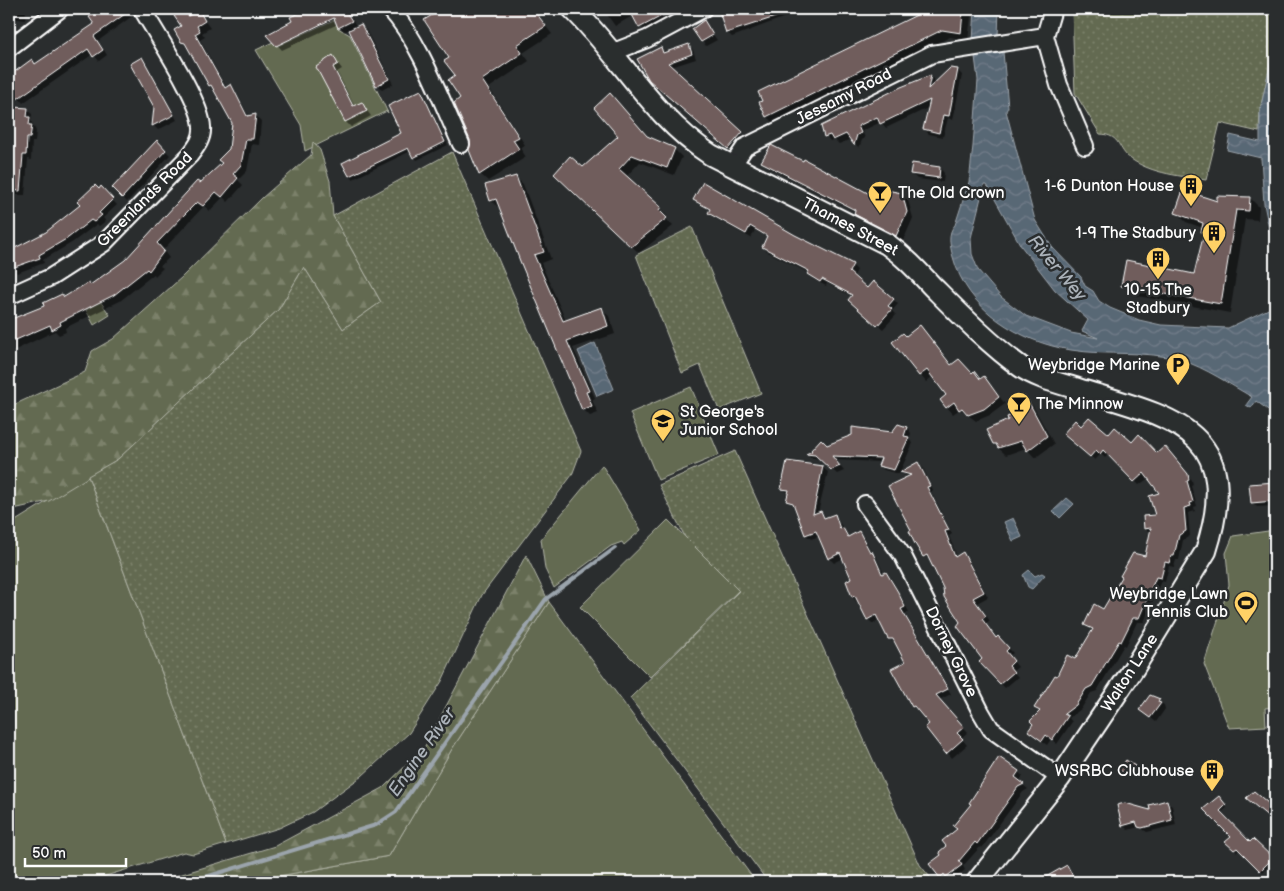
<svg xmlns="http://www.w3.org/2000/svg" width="1284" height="891" font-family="'Balsamiq Sans',sans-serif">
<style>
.green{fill:#646b51;stroke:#b2b5a8}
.forest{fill:url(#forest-firs);stroke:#b2b5a8}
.park{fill:url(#park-dots);stroke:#b2b5a8}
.water{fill:url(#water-waves);stroke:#9ba4ac;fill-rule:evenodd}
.shadow{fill:#0007}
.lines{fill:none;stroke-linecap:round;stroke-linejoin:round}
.stream{stroke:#9ba4ac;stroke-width:4}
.building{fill:#705d5c;stroke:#fff}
.minor-casing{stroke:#fff;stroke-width:20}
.tertiary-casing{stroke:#fff;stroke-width:24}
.minor{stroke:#2a2d2e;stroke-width:16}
.tertiary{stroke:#2a2d2e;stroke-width:20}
.labels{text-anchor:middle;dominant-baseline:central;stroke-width:5;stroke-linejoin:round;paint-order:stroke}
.street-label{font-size:16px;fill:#fff;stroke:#2a2d2e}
.poi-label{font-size:16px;fill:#fff;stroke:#2a2d2e;text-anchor:end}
.water-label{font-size:18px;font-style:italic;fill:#acb3ba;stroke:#2a2d2e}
</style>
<defs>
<pattern id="forest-firs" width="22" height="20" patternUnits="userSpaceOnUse" patternTransform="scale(1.25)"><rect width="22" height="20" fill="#646b51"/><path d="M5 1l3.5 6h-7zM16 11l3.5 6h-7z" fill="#7b816b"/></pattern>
<pattern id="park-dots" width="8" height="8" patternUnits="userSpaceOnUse" patternTransform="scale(1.25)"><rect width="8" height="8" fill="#646b51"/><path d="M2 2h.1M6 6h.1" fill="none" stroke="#7b816b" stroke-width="1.8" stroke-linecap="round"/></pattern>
<pattern id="water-waves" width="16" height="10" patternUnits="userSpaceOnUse" patternTransform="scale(1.25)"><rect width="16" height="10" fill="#596775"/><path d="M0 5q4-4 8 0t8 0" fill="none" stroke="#727e8a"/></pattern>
</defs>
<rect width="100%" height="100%" fill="#2a2d2e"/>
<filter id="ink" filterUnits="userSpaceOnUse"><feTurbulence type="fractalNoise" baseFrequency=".02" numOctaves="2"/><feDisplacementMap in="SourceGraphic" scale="10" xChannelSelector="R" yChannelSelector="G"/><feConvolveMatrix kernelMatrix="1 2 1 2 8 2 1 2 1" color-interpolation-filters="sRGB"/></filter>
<g filter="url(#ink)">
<path class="green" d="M334,20L338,28L350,35L388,113L387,111L305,151L301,125L256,50L273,42L277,46Z
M100,301L110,315L94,325L86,310Z
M691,387L719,455L658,480L630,413Z
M602,465L641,530L624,545L622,542L611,546L554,588L545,569L541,539Z
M88,476L226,844L193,854L184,852L86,882H9V525Z
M668,520L739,590L650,677L580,607Z
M1275,530V707L1265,708L1266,726L1229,728L1204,664L1225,598V591H1227L1229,585L1226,553L1233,536Z
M549,602L756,882H246L389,856L452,749Z"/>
<path class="forest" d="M313,142L320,150L330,181L333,216L381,302L343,329L304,267L279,309L118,459L49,501L9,510V407L85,372L92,351L113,339L182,277L262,198L311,155Z
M526,555L549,602L452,749L389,856L246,882H160L159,881L275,846L383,788L424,748Z"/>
<path class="park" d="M1072,9H1275V43L1260,110L1259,132L1220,123L1206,180C1182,176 1152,174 1131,159C1117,150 1122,135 1100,134L1075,93Z
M452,152L581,451L572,475L482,595L442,681L409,733L362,776L313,812L279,828L226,844L88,476L118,459L279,309L304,267L343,329L381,302L333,216Z
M692,227L761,393L719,410L700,365L682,373L636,255Z
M735,451L920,865L934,882H768L630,698L739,591L685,537L659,485Z"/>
<path class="water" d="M975,9H999L998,36L1003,52L1008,107L1006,111L1035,220L1052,247L1081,277L1085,286L1093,291L1099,301L1110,308L1139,320L1161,325L1228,328L1275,306V415L1256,401L1251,408L1246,405L1252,397C1229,384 1206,368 1181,360C1145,350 1108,356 1071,350C1020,342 967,310 953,257C950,246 947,233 955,225L969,182L973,146L978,80L973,41ZM984,185H987L1021,246L1055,290L1088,320L1082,331L1098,338L1071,333L1026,316L1001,297L978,270L972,254L971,238Z
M1275,43V259L1264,204L1261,158L1227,150L1230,135L1260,142V110Z
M595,343L614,389L597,396L578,351Z
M1067,498L1074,504L1060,518L1053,511Z
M1013,518L1022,537L1013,541L1004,522Z
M1029,570L1035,576L1042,573L1045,575L1032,589L1028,587L1023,575Z"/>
<path class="shadow" d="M9,9H38L37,11L26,10L25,20L11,18L10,27Z
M102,9H124L131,17L98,41L107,55L99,61L93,54L23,103L9,85V78L32,61L36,65L96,24L91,17Z
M304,9H347L357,28L361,26L366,30L393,84L382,90L377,85L350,29L344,32L338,24L282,50L268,35L293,22L290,16Z
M444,9H532L552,34L523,53L529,61L489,88L525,145L520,148L526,157L488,181L480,174L457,76L451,58L425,21Z
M603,9H690L647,35L634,15L615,26Z
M730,9H825V10L808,14L804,10L732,37L727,32L721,12Z
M930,9H972L968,40L950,37L774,124L767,117L760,103L764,101L760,93Z
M198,12L210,28L202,33L205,37L200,40L226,88L230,86L236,92L249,117L255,115L261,121L259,145L252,144L247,171L238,180L243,185L228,202L223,197L210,211L204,206L163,250L169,258L160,266L163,268L155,276L154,274L120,301L65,328L66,332L59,335L55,331L9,353V327L88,283L91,286L126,261L224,163L231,149L233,123L188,47L182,41L183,27L189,17Z
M704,22L717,40L706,46L702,41Z
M688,45L693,50L696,59L671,67L747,138L733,152L655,84L660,49L665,53Z
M333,57L342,69L337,72L355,107L362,104L371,116L351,127L346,122L317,68Z
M142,59L177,120L158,130L154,126L155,107Z
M958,71L962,75L953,120L948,118L943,137L929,134L924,129L930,107L886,128L881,122L862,131L865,138L862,140L859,148L851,139L839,144L834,139L830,141L821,129L918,80L930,76L935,81L934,85Z
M421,91L448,145L417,160L411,151L353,179L350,176L403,134Z
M27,110L32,114L31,121L36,131L35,142H32L31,160L28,159L25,195H17L12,190L13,184H9V161L14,162Z
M648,138L674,149L682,157L674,175L640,162L626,177L667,216L665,218L673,226L639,253L556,174L583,169Z
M157,142L170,155L127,202L114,188Z
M763,162L880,201L902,194L908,200L913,218L903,241L861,220L856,212L769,168Z
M940,168L944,173L943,182L917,179L912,174Z
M515,177L523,184L551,259L541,263L566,321L601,309L609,316L615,334L573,348L595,398L592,400L598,413L590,416L583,409L501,207H498L491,200Z
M101,188L117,205L103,218L106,221L99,226L97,224L73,242L43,260L44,263L17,273L14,271L9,273V252L47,233Z
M1250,198L1259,207L1258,220L1245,219L1230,313L1132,295L1122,285L1195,275L1205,235L1202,232L1203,228L1186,222L1177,213Z
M694,199L795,236L852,265L857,270L853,278L867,290L893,299L898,304L892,311L896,315L883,329L854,305L853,297L827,283L826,286L813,279L809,273L768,252L763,247L768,237L755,230L751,238L715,218L710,213L711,211Z
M920,327L952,366L972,374L974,373L990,384L1005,404L990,415L976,421L960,409L953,414L941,400L948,395L933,376L926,382L893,342L906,338Z
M1026,399L1033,406L1054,444L1035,458L1026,448L1006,455L994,444Z
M907,428L911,433L909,440L913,443L899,474L884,470L879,465L880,462L835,460L844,471L837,474L821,459L812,458L808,455L827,447L893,433Z
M1081,428L1132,443L1157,454L1170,452L1192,480L1193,485L1191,486L1197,506L1194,507L1195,511L1188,513L1190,536L1183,540L1179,560H1176L1174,567L1169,566L1165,582L1161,581L1144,622H1137L1126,646L1124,645L1097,691L1091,693L1081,709L1069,718L1072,722L1057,744L1051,739L1047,745L1034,736L1040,712L1036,708L1058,678L1075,660L1093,631L1085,624L1104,610L1146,558L1150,533L1145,528L1157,516L1161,494L1149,478L1139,485L1109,454L1105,458L1101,454L1095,460L1070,439Z
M788,462L823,468L828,472L818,513L821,512L826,519L834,515L850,538L859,533L864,538L872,553L876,557L884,574L886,573L891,578L902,599L909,612L905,614L951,694L939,700L968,732L961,738L967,745L952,758L927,727L931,724L913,706L907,662L897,644L889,639L880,620L873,624L868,619L853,597V579L844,558L834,563L829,558L820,536L811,539L806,535L795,506L788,501L789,494L782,488Z
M918,463L923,468L933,490L931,492L952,534L949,536L957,557L963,554L968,559L988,597L977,603L990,621L986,624L996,639L1003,642L1013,653L1009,656L1018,667L1013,671L1018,677L1005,688L981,662L984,659L931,560L924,556L912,530L909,478L902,472Z
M1275,484V506L1257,507L1252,502L1251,485Z
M1150,696L1164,705L1165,709L1156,722L1141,710Z
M1000,758L1023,776L1019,782L1028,789L1023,792L982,848L981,846L963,866L965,870L951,881L949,879L946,881L941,877L943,855Z
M1134,767L1136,769L1130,777L1122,772Z
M1219,797L1227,808L1220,813L1250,844L1253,841L1274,861L1263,872L1240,849L1237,852L1227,842L1232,837L1205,809Z
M1167,802L1172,806L1176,825L1147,832L1139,827L1128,830L1123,825Z
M1066,867L1077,882H1039Z"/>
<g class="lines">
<path class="stream" d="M189,882L376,825L396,812L546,599L615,548"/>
</g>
<path class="building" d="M100,9H132L94,36L103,50L93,57L88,49L17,99L9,87V76L32,59L35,64L94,24L89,17Z
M308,9H356L347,13L352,21L338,28L334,18L276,46L266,35L292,21L290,17Z
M442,9H533L546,26L517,45L522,53L482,80L519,137L513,140L519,149L479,175L469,150L470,140L454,103L460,98L448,80L455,75L444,61L449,58L424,20Z
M629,9H675L639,28Z
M726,9H794V11L726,33L719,11Z
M929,9L963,12L961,33L942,30L766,117L759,102L762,101L758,92Z
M183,10L188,16L199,10L205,21L197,26L200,31L195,34L225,88L231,84L247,116L256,114L253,139H246L241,165L233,174L238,178L222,197L216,192L203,206L197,202L185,214L157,243L164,251L149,271L147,269L114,295L60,322L61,325L52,330L50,325L9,343V320L44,306L43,303L62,294L64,297L89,282L90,285L125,260L197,181L200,183L222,163L218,160L229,149L232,123L211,85L209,86L185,43L181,42L174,30L181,26L174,16Z
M704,20L713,35L701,42L692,29Z
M361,24L389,79L376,86L349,30Z
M689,44L692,54L668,63L743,132L728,149L649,80L637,59L661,47L663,53Z
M333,55L338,64L333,67L353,106L362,102L367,111L345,122L316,67Z
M142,57L174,115L152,126L154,107L130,64Z
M950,68L958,69L949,116L943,115L939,133L923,129L930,100L880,124L877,117L858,126L861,133L857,135L854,145L846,134L833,140L830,135L824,137L821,126L901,87L931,75L928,89Z
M421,90L445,142L413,158L408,148L349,176L342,163L401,133L388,106Z
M610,93L647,136L675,148L667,168L632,155L619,169L661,207L659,210L667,218L631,247L554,174L570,156L583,167L618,136L594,108Z
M14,107L28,108L27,117H30L29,125H32L30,138H27L26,155H23L20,191L11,190L12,180H9V160H13Z
M157,140L166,150L122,198L112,188Z
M771,145L803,161L804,159L879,199L881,189L902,193L907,212L896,236L854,214L855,210L761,162Z
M912,163L940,167L939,178L910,174Z
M516,176L544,252L534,255L563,321L602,307L608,326L567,341L589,391L586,392L592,406L582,410L520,261L496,199L490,201L485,185Z
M703,182L795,235L853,264L849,272L867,288L873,281L894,299L888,306L892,309L877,326L848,300L852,295L822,279L820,282L807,274L809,271L762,247L767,236L750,226L746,234L708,213L710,209L693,200Z
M95,185L99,189L101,186L113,199L99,213L102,215L94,222L91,220L68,238L39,255L40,258L9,269V251L46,232L80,205L77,202Z
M1183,190L1217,201V196L1250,197L1249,211L1236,210L1221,304L1121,286L1126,260L1194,274L1204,233L1201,232L1203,223L1175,213Z
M920,325L951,365L959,359L972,373L974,371L980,379L984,376L999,397L984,409L968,415L962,408L959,410L954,402L946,408L940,400L946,395L927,370L919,376L892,342L903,333L906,336Z
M1026,397L1047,436L1027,451L1021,441L998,448L996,444H993L986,430L1008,420L1007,417L1014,414L1010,405Z
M1089,417L1109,434L1115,427L1132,442L1139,434L1157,453L1165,446L1188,474L1189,480L1187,481L1193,502L1190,503L1191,506L1184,508L1186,531L1179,535L1174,556H1171L1169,563L1165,562L1161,578L1156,577L1139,618H1133L1121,642L1119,641L1092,686L1086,689L1076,705L1064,714L1068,716L1052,740L1046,735L1042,741L1028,731L1033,724L1030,721L1040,711L1034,708L1055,675L1057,676L1067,655L1075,659L1093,629L1084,625L1094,604L1103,609L1122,577L1120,576L1133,553L1145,556L1151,528L1144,529L1143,516L1155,515L1149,496L1159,493L1144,473L1134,482L1103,450L1100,454L1096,450L1090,457L1063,434L1075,420L1081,426Z
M898,424L907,427L904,436L909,437L894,470L878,466L881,458L832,456L840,466L831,470L815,455L806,454L812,451L811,450L821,439L827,445L852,435V427L892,432Z
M787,461L823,466L813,514L821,511L824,518L835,514L840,529L843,528L848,537L859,531L870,552L872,551L882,574L886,572L898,592L905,607L901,609L948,689L936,695L964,727L957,733L963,739L946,754L925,727L929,724L914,706L912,707L891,669L905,662L893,639H888L876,615L867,620L855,596L852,597L846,581L851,578L840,553L828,559L816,531L805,535L793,503L786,501L789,490L781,489Z
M918,462L930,486L927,487L949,530L945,531L955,557L963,552L984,592L973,598L986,616L982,619L996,638L998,636L1009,648L1006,651L1014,661L1009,666L1014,672L1000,684L979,662L982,659L957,626L960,622L944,597L943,588L927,555L923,557L914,542L909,531L911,530L888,486L911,475L900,472Z
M1275,482V501L1251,503L1249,484Z
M1150,695L1160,699L1158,702L1161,703L1150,718L1139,710Z
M999,757L1019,771L1015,777L1024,784L1018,787L977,844L975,842L959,861L962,865L946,877L944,874L940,878L929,864L941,855L939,852L946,846L942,841L957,829L953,826L971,804L969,803Z
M1126,760L1135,766L1128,776L1119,770Z
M1254,791L1275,809V822L1246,798Z
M1219,796L1226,805L1220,811L1250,842L1253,839L1273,858L1260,871L1237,848L1234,850L1225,842L1231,837L1203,809Z
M1167,800L1172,820L1142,828L1138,827L1136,822L1122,826L1117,805L1125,803L1150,810L1149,805Z
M1067,865L1076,882H1037Z"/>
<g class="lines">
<defs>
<path id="minor" d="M390,9C420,41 442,103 461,144
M1053,9L1045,36L1059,85L1085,146
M9,48L60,9
M611,53L647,39L703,9
M732,166L745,147L932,54L1045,36
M9,296L51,277L104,243L190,155C197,146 203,138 202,127C201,101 157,35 142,9
M865,504L903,556L981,712L991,729L1060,778"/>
<path id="tertiary" d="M573,9C621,56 653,118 711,155L887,244C904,256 917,270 931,285C959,313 989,344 1021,367C1037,378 1059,383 1078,389C1173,418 1245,429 1206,551L1134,668L1060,778L977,882"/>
</defs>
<use href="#minor" class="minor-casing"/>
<use href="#tertiary" class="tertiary-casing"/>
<use href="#minor" class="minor"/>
<use href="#tertiary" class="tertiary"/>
</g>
</g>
<defs>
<symbol id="building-pin" viewBox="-11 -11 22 30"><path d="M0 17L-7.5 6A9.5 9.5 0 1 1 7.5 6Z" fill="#ffd166" stroke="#2a2d2e"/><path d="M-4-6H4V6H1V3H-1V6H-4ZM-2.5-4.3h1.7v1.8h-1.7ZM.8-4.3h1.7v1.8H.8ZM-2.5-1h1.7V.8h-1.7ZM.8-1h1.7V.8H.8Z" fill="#111"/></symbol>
<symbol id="bar-pin" viewBox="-11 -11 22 30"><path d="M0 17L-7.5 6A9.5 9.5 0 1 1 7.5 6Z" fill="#ffd166" stroke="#2a2d2e"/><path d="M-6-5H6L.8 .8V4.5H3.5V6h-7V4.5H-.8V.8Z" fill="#111"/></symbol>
<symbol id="parking-pin" viewBox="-11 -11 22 30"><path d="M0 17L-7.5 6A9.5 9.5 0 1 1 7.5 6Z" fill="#ffd166" stroke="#2a2d2e"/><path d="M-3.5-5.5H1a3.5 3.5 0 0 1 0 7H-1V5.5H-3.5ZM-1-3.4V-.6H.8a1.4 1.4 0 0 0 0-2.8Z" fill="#111"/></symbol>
<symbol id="school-pin" viewBox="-11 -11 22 30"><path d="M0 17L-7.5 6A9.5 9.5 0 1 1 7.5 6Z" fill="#ffd166" stroke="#2a2d2e"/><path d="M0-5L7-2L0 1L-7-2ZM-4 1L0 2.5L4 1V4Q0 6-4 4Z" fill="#111"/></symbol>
<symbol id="stadium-pin" viewBox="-11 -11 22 30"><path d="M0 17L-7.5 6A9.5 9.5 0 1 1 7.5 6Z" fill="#ffd166" stroke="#2a2d2e"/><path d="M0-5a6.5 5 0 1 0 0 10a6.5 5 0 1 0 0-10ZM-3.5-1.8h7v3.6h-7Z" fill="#111"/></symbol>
</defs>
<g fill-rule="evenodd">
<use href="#building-pin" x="1177" y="172" width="28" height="38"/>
<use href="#bar-pin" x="866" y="179" width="28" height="38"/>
<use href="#building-pin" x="1200" y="219" width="28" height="38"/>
<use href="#building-pin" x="1144" y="245" width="28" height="38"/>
<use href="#parking-pin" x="1164" y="351" width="28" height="38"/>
<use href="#bar-pin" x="1005" y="390" width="28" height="38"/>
<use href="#school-pin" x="649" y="407" width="28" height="38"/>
<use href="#stadium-pin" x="1232" y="589" width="28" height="38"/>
<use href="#building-pin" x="1198" y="757" width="28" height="38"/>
</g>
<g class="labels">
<g class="street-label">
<text transform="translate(844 97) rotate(-27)">Jessamy Road</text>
<text transform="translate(145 200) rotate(-45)">Greenlands Road</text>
<text transform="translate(850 227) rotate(28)">Thames Street</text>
<text transform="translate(951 652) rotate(64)">Dorney Grove</text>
<text transform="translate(1130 673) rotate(-57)">Walton Lane</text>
</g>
<g class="poi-label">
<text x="1174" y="186">1-6 Dunton House</text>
<text x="898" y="193" text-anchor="start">The Old Crown</text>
<text x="1196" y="233">1-9 The Stadbury</text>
<text x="1158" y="290" text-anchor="middle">10-15 The<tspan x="1158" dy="18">Stadbury</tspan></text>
<text x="1160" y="365">Weybridge Marine</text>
<text x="1036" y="404" text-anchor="start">The Minnow</text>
<text x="680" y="412" text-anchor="start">St George's<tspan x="680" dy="18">Junior School</tspan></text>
<text x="1228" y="594">Weybridge Lawn<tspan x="1228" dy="18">Tennis Club</tspan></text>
<text x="1194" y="771">WSRBC Clubhouse</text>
</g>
<g class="water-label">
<text transform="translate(1057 268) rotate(50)">River Wey</text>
<text transform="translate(422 752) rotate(-55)">Engine River</text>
</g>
</g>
<rect width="1284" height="891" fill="none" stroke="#2a2d2e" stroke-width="30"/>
<rect x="15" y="15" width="1254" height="861" fill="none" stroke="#fff" stroke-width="2" filter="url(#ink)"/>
<path d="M25 858v8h101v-8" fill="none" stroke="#ffffff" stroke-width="2.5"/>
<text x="32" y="858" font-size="15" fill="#ffffff" stroke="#2a2d2e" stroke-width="4" paint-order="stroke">50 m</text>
</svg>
